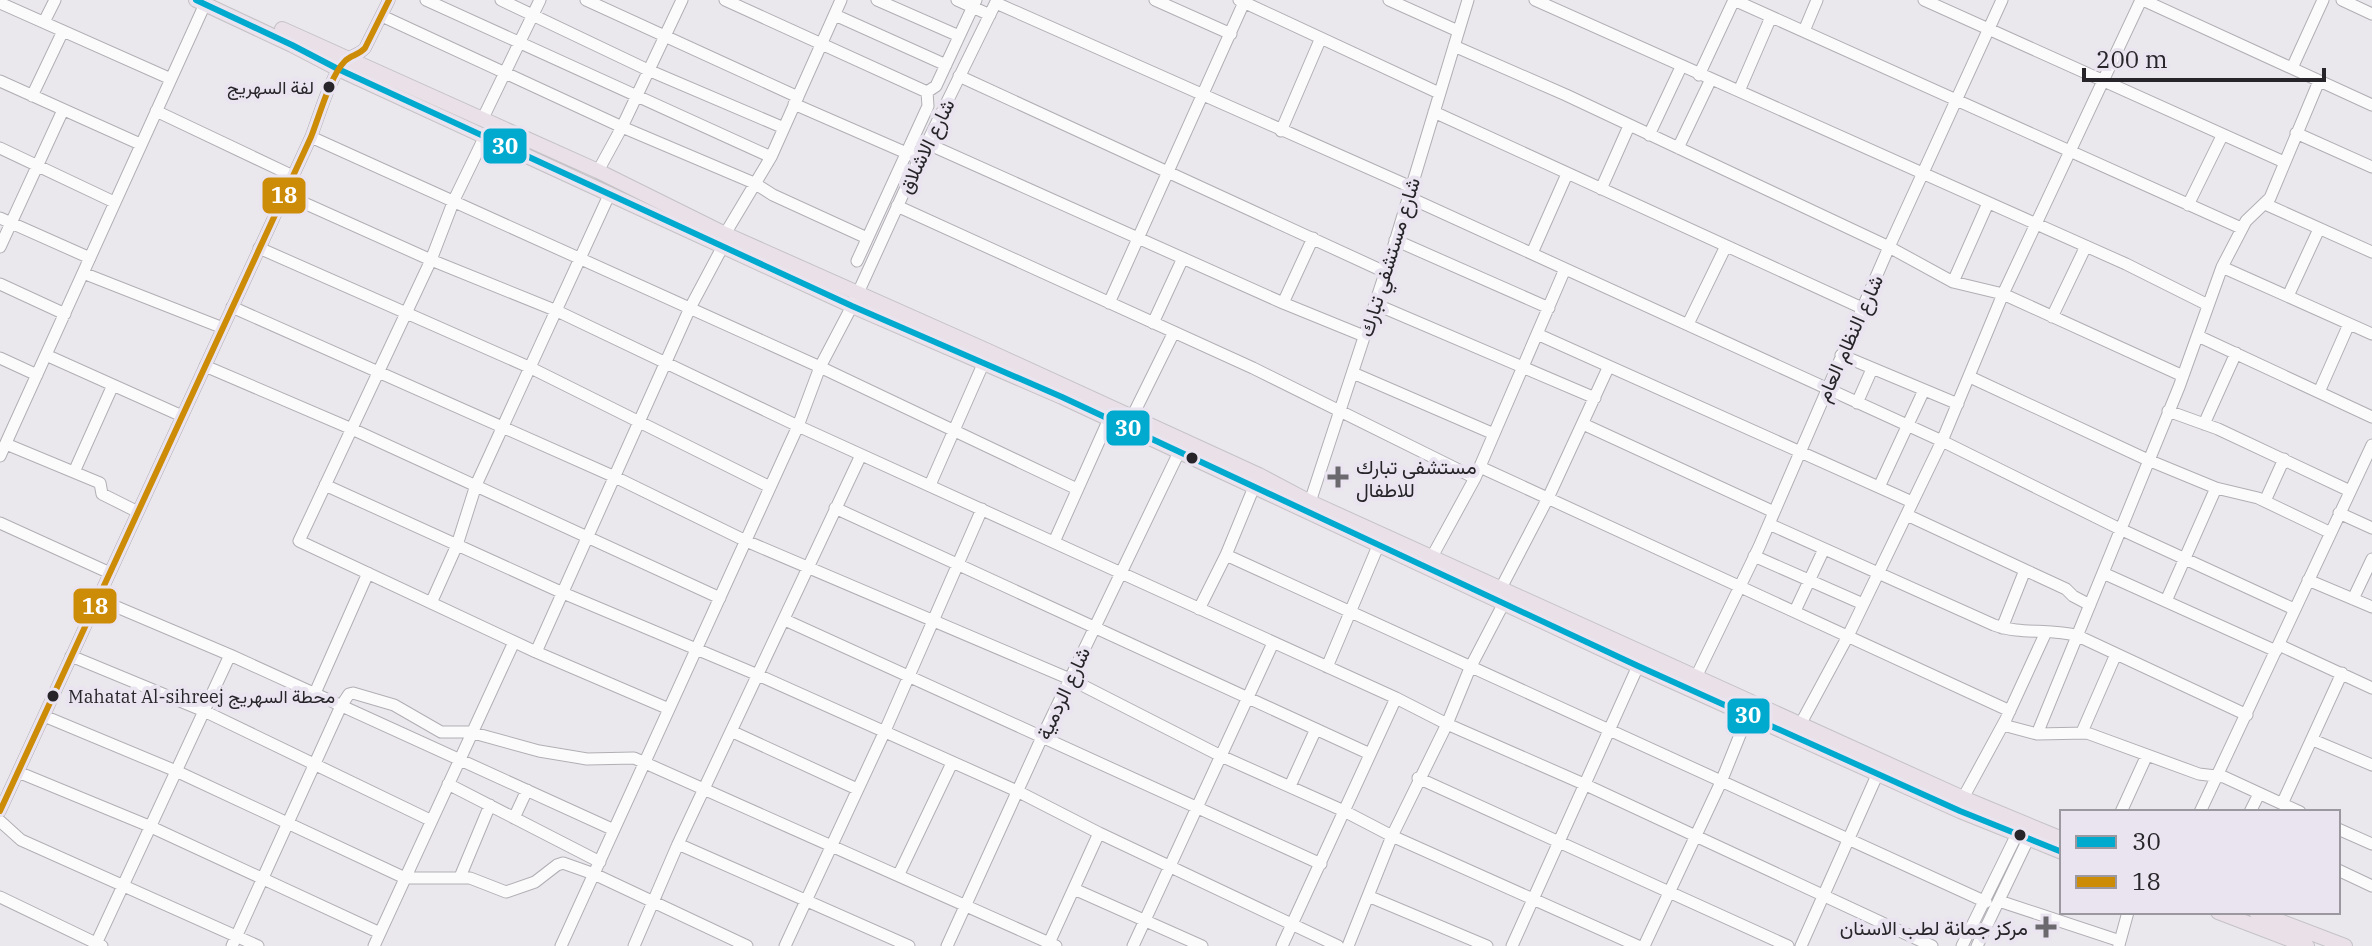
<svg xmlns="http://www.w3.org/2000/svg" width="2372" height="946" font-family="'IBM Plex Serif',Vazirmatn,serif">
<style>
.lines{fill:none;stroke-linecap:round;stroke-linejoin:round}
.minor-casing{stroke:#b1afb4;stroke-width:13}
.major-casing{stroke:#c4c2c6;stroke-width:16}
.minor{stroke:#fcfbfc;stroke-width:11}
.major{stroke:#e9e1e7;stroke-width:14}
.bus-1-casing{stroke:#e9e4f0;stroke-width:12}
.bus-2-casing{stroke:#e9e4f0;stroke-width:12}
.bus-1{stroke:#00a9ce;stroke-width:6}
.bus-2{stroke:#cd8c08;stroke-width:6}
.bus-dot{fill:#272529;stroke:#e9e4f0;stroke-width:3}
.poi-dot{fill:#6b696e;stroke:#e9e4f0;stroke-width:3}
.labels{text-anchor:middle;dominant-baseline:central;stroke-width:8;stroke-linejoin:round;paint-order:stroke}
.bus-label{font-size:18px;fill:#272529;stroke:#e9e4f0;text-anchor:end}
.street-label{font-size:20px;fill:#272529;stroke:#e9e4f0}
.poi-label{font-size:20px;fill:#272529;stroke:#e9e4f0;text-anchor:start}
.line-badge{stroke:#e9e4f0;stroke-width:3}
.badge-label{font-size:22px;text-anchor:middle;font-weight:bold;fill:#fff}
</style>
<rect width="100%" height="100%" fill="#eae7ed"/>
<g class="lines">
<defs>
<path id="minor" d="M426,0L771,157
M501,0L648,70L784,128
M586,0L798,97
M725,0L927,92
M877,0L959,36
M957,0L990,15
M1155,0L1231,34
M1239,0L1439,93
M1389,0L1458,31
M1535,0L2126,264L2208,305
M1734,0L2241,228
M1924,0L2284,162
M2143,0L2372,105
M2342,0L2372,14
M0,3L171,79
M996,3L1411,187
M835,15L946,65
M382,16L622,127L754,183L773,195L867,238
M44,22L55,0
M1804,31L1817,0
M1454,46L1566,95L1889,247L1953,282L2003,294L2183,376
M2292,68L2323,0
M1699,75L1734,0
M959,76L1385,272
M0,81L140,144
M1739,91L1771,17
M32,96L63,31
M794,104L911,155
M156,111L293,176
M1434,112L1862,308
M483,118L540,0
M1281,131L1320,40
M2296,133L2372,167
M1649,135L1681,67
M485,136L454,200L431,260L299,541L536,652L669,709
M311,137L820,367L1077,489
M928,144L1283,303L1364,336
M0,148L114,202
M1678,148L1711,79
M598,171L622,127L682,0
M1601,189L1629,126
M284,194L431,260L557,311L798,426L1396,698L1447,724L1586,785L1932,946
M1408,197L1942,441L2120,529L2294,609
M2265,204L2372,252
M2188,205L2222,136
M897,206L1253,368L1475,478
M0,218L90,258
M725,234L771,157L841,0
M1395,240L1549,308
M0,247L63,110
M259,248L531,368L770,487
M1532,253L1567,174
M857,261L928,106L927,92L936,86L976,0
M2222,267L2372,334
M83,273L223,328
M1953,282L1988,203
M0,284L65,314
M2288,296L2319,229
M1109,303L1245,0
M1283,303L1313,238
M1375,304L1595,398
M232,307L615,477L746,541L1070,679L1221,756L1344,811L1392,836L1638,946
M2052,317L2086,246
M1153,323L1183,258
M1688,324L1726,246
M1537,334L1912,502
M2198,336L2372,417
M46,355L182,416
M1841,355L1958,404
M0,358L37,375
M205,366L352,429L720,598
M1353,373L1494,434
M1970,377L2148,460L2216,488L2258,498L2329,532
M2319,392L2349,324
M1857,403L1872,369
M2168,411L2218,429L2350,491
M1132,417L1174,332
M1583,424L1774,512
M2204,424L2236,353
M6,444L100,483L102,494L138,512
M0,456L205,4
M1480,467L2010,711
M74,472L113,385
M325,485L563,593L758,675L1017,791L1099,833L1338,946
M930,485L984,362
M1879,487L1924,390
M2265,501L2284,459
M835,508L1370,754
M1308,508L1391,255L1468,0
M2339,513L2372,528
M1907,515L2025,570L2002,628
M0,523L110,573
M1769,524L1994,625C2021,635 2051,628 2078,636L2247,715
M1054,542L1109,419
M1226,555L1986,902
M1754,556L1863,604
M1428,564L1475,478L1565,269
M2025,570L2066,589L2073,596L2090,605
M2103,573L2276,651
M2308,580L2372,607
M1501,588L1549,496L1608,368
M98,599L230,655L614,830
M2353,599L2372,559
M2166,601L2216,488
M431,603L457,545L476,485L610,193
M1199,609L1226,555L1254,487
M1795,611L1824,549
M785,620L1321,864
M2279,645L2372,688
M536,652L690,308L723,246
M71,656L204,711L430,820
M1327,667L1378,546
M1696,677L1759,547L1889,247L2002,0
M315,693L368,573
M44,716L176,771L405,878H470L506,892L535,882L557,865L563,863L594,874L747,946
M1801,723L1848,636L1942,441L2003,294L2141,0
M2003,725L2037,734L2087,733L2199,774L2224,777L2300,812
M733,732L857,789
M2082,732L2116,654
M2037,734L2179,387L2222,267L2246,221L2270,198L2319,81
M2313,740L2372,765
M18,772L149,826L380,933
M1418,778L1788,946
M448,784L600,862
M1290,786L1316,729
M1963,798L2006,719L2046,632
M2282,804L2342,673
M0,811L311,137C319,117 330,76 345,61C351,55 359,55 365,48L389,0
M2121,812L2147,755
M2200,812L2372,445
M2250,812L2259,794
M514,818L527,790
M0,821L21,840L258,946
M2338,829L2372,844
M678,844L909,946
M2338,870L2372,886
M899,874L952,763
M460,877L490,805
M1074,889L1202,946
M1368,896L1487,946
M0,897L102,946
M1999,901L2120,941
M1049,943L1099,833
M2119,945L2128,912
M95,946L230,655
M232,946L341,706L349,694L353,693L394,705L441,732H470L539,751L587,759L634,758L1056,946
M374,946L514,642
M561,946L798,426L820,367L852,306L919,159L997,0
M634,946L678,844L861,455
M785,946L884,733L982,509
M947,946L1043,735L1182,446
M1133,946L1273,643
M1282,946L1396,698
M1348,946L1392,836L1447,724L1470,668L1507,597
M1512,946L1638,666
M1644,946L1721,782L1748,715
M1801,946L1878,773
M1962,946L2020,828
M1977,946L2032,831"/>
<path id="major" d="M196,0L292,45L338,69L852,306L1062,397L1638,666L1960,811L2062,852
M282,29L598,171L725,234L988,351L1259,475L1310,502L1963,798L2062,839
M2218,912L2307,946
M2256,912L2345,946"/>
</defs>
<use href="#minor" class="minor-casing"/>
<use href="#major" class="major-casing"/>
<use href="#minor" class="minor"/>
<use href="#major" class="major"/>
<defs>
<path id="bus-1" d="M196,0L292,45L338,69L852,306L1062,397L1638,666L1960,811L2062,852"/>
<path id="bus-2" d="M0,811L311,137C319,117 330,76 345,61C351,55 359,55 365,48L389,0"/>
</defs>
<use href="#bus-1" class="bus-1-casing"/>
<use href="#bus-2" class="bus-2-casing"/>
<use href="#bus-1" class="bus-1"/>
<use href="#bus-2" class="bus-2"/>
</g>
<g class="bus-dot">
<circle cx="329" cy="87" r="7"/>
<circle cx="1192" cy="458" r="7"/>
<circle cx="53" cy="696" r="7"/>
<circle cx="2020" cy="835" r="7"/>
</g>
<g class="poi-dot">
<path d="M1334 465h8v8h8v8h-8v8h-8v-8h-8v-8h8z"/>
<path d="M2042 915h8v8h8v8h-8v8h-8v-8h-8v-8h8z"/>
</g>
<g class="labels">
<g class="bus-label">
<text x="314" y="87">لفة السهريج</text>
<text x="68" y="696" text-anchor="start">Mahatat Al-sihreej محطة السهريج</text>
</g>
<g class="street-label">
<text transform="translate(926 146) rotate(-64)">شارع الاشلاق</text>
<text transform="translate(1389 257) rotate(-73)">شارع مستشفي تبارك</text>
<text transform="translate(1849 338) rotate(-66)">شارع النظام العام</text>
<text transform="translate(1063 693) rotate(-65)">شارع الردمية</text>
</g>
<g class="poi-label">
<text x="1356" y="466">مستشفى تبارك<tspan x="1356" dy="23">للاطفال</tspan></text>
<text x="2028" y="927" text-anchor="end">مركز جمانة لطب الاسنان</text>
</g>
</g>
<g class="line-badge">
<rect x="482" y="127" width="46" height="38" rx="8" fill="#00a9ce"/>
<rect x="261" y="176" width="46" height="39" rx="8" fill="#cd8c08"/>
<rect x="1105" y="409" width="46" height="38" rx="8" fill="#00a9ce"/>
<rect x="72" y="587" width="46" height="38" rx="8" fill="#cd8c08"/>
<rect x="1726" y="697" width="45" height="38" rx="8" fill="#00a9ce"/>
</g>
<g class="badge-label">
<text x="505" y="154">30</text>
<text x="284" y="203">18</text>
<text x="1128" y="436">30</text>
<text x="95" y="614">18</text>
<text x="1748" y="723">30</text>
</g>
<rect x="2060" y="810" width="280" height="104" fill="#e9e4f0" stroke="#9b98a0" stroke-width="2"/>
<rect x="2076" y="836" width="40" height="12" fill="#00a9ce" stroke="#9b98a0" stroke-width="2"/>
<text x="2132" y="850" font-size="24" fill="#272529">30</text>
<rect x="2076" y="876" width="40" height="12" fill="#cd8c08" stroke="#9b98a0" stroke-width="2"/>
<text x="2132" y="890" font-size="24" fill="#272529">18</text>
<path d="M2084 68v12h240v-12" fill="none" stroke="#272529" stroke-width="4"/>
<text x="2096" y="68" font-size="24" fill="#272529" stroke="#e9e4f0" stroke-width="6" paint-order="stroke">200 m</text>
</svg>
